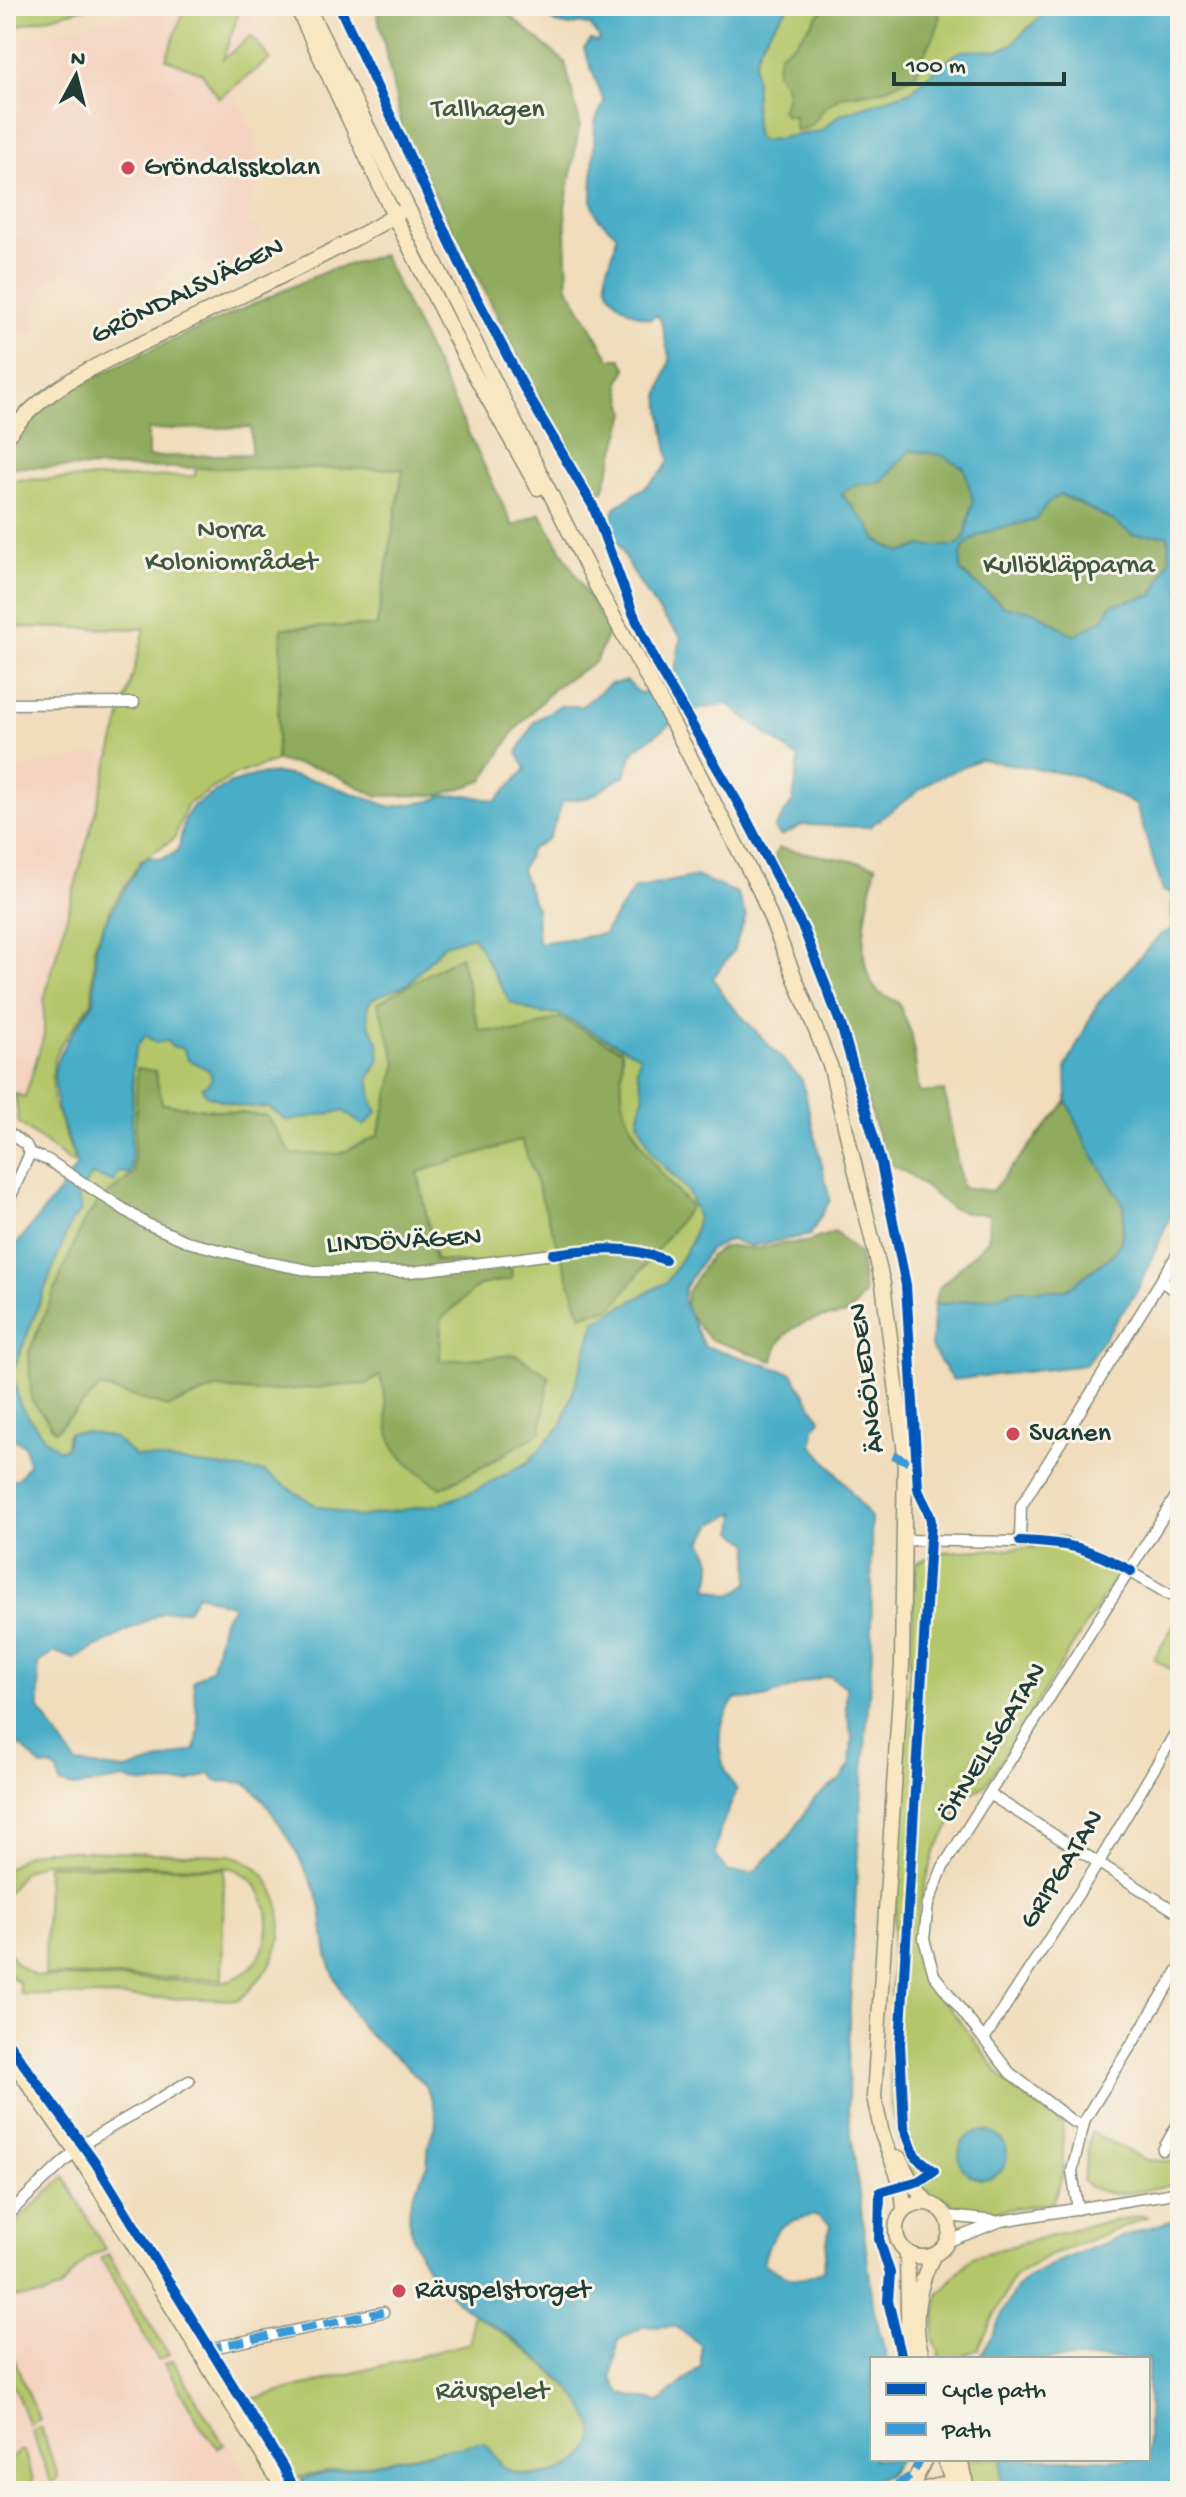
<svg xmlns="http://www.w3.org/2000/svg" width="1186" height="2497" font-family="'Gochi Hand',sans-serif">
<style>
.built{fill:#f4d3c0}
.green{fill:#b4c669;stroke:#6a824e;stroke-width:2;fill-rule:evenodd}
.forest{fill:#8fab5d;stroke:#577448;stroke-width:2;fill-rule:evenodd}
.water{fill:#48adc8;stroke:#34757e;stroke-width:2;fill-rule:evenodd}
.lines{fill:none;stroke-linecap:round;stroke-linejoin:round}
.street-casing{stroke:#888c78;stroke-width:13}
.secondary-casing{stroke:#888c78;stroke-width:17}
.street{stroke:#fff;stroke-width:10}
.secondary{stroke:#f9e7c3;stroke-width:14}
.quiet{stroke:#3a99d8;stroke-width:8;stroke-dasharray:16 8;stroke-linecap:butt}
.cycleway-casing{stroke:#f7f3e8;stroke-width:15}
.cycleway{stroke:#0057b8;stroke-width:10}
.poi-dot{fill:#d1495b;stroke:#f7f3e8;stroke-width:3}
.labels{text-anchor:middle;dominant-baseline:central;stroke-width:6;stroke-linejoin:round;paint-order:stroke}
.park-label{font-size:28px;fill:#3d583f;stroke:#f7f3e8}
.poi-label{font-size:28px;fill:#1f3d34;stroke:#f7f3e8;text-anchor:start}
.street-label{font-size:28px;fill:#1f3d34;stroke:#f7f3e8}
</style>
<rect width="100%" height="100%" fill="#f7f3e8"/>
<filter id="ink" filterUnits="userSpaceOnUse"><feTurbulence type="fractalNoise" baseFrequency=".0125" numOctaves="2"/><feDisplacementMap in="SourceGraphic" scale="16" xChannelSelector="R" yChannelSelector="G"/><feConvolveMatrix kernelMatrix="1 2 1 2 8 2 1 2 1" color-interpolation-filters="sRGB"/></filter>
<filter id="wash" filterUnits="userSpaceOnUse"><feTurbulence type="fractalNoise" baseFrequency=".006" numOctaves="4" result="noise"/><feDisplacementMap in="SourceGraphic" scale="32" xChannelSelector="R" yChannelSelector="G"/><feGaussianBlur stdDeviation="1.8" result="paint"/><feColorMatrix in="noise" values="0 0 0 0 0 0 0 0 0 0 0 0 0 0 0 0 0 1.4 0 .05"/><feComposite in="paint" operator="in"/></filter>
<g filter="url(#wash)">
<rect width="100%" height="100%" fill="#f1dcbb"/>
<path class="built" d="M167,6H248L273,59L235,92L244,117L255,131L261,181L245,221L263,228L252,253L213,271L192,253L160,280L119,302L99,281L82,273H66L53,278L42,291L37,303L36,332L6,337V125L22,110V38Z
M112,751L44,1000V1035L25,1098L6,1090V771Z
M62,2164L111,2249L234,2452L245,2476L180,2491H6V2216Z"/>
<path class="green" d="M6,6H92L6,29Z
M186,6H204L212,9L213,6H241L223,59L251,36L270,59L219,98L202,73L166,59Z
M790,6H1051L1012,44L1000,50L943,63L911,91L840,115L820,131L764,141L757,138C753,119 754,109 756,89C756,81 754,72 755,64C757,42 775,21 790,6Z
M196,468H404L377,626L283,628L276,761L234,775L187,805L174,839L141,860L111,908L94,947L92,1002L61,1044L54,1060L52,1077L54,1104L74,1159L73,1164L19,1123L15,1094L25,1097L44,1035V1000L145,629L6,627V480L195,476Z
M474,936L510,1002L537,1013L558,1014L641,1056L637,1069L644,1093L638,1121L652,1153L688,1191L698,1217L691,1242L667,1282L596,1321L562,1425L528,1462L475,1491L439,1504L359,1517L317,1506L264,1472L134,1456L114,1438L67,1435L66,1448L58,1450L44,1438L20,1405L12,1374L71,1222L82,1210L77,1197L92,1175L114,1181L118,1172L131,1173L133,1061L137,1046L146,1035L150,1039L167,1041L183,1048L188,1059L209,1070L212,1078L206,1095L239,1106L270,1108L287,1121L343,1111L364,1126L372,1100L369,1077L375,1070L378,1042L368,1023V1005L373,998L408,984L444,945ZM460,956L479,1030L519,1032L559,1018L621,1050C622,1066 620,1085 623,1101C629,1135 666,1182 691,1206L581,1314L522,1139L418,1172L435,1260L511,1268V1279L480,1285L440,1319V1362L516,1355L548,1376L540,1432L488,1464L441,1488L392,1443L386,1389L379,1376L254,1392L218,1387L168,1407L101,1387L29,1352L83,1223L101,1199L134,1174L155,1071L162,1104L267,1116L291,1154H339L378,1136L397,1063L378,1003Z
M1065,1546L1120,1570L985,1786L969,1794L934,1853L919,1908V1944L927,1978L1005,2081L1063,2124V2174L1053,2202L977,2214L931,2194L907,2168L890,2101L892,1958L916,1563L941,1552Z
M1180,1614V1675L1154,1659Z
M43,1850L229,1855C274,1863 291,1916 275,1955C267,1972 253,1987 239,2000L20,1994L19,1983L6,1971V1946L15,1962L35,1976L219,1982C279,1976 285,1886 231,1868L44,1862L23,1872L6,1895V1870L24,1856Z
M47,1865L224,1869L222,1979L45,1975Z
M1091,2132L1146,2160L1180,2162V2182C1151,2188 1107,2205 1083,2181Z
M64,2177L105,2249L86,2259L60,2289L43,2296L6,2298V2232Z
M1143,2215L1148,2217L1044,2258L1013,2277L978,2349L955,2359H941L933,2337L938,2295L972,2257L1081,2227Z
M108,2254L169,2355L158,2360L101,2258Z
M472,2313C501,2330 593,2395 595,2429C597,2470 539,2482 509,2470C498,2465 494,2451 485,2443H478L294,2478L287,2459L253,2399L470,2343Z
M6,2340L39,2419L29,2425L6,2367Z
M173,2361L224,2445L218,2448L201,2427L165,2364Z
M40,2427L58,2475L57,2480L51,2482L31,2430Z
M19,2451H24L33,2480L29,2484L6,2489V2464Z
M959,2459H1002L1001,2491H971Z"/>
<path class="forest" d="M376,6H509L508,14L565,62L580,124L565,207L568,287L610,359H621L627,369L619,382L626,413L603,491L589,492L403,133Z
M826,6H929L940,15C938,39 922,49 916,75L882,90L841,96L825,107L811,126L796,131L794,116H786L781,110C791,93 787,86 776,71L780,53L796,42Z
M383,255L513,526L540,513L609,632L595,662L555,687L515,730L483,781L440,795L377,796L323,769L276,761L282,628L377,626L403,469L6,467V452L19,434L46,408L76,387L131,359L329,270ZM251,427V454L148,457V430Z
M910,450L941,455L964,468L973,500L965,537L956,546H921L901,553L877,540L869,526L841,494L854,485L882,482Z
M1059,494L1112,520L1133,535H1168L1170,558L1154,595L1111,605L1104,618L1075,636L1036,612L1003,606L960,570C961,565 960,557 962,551C968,531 1017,524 1036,520L1046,505Z
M778,848L876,865C869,899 850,967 880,993C885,997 893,999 898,1002L912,1035L919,1093L944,1091L962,1187L992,1191L1067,1101L1088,1147L1125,1207L1121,1242L1111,1256L1066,1290H1015L995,1297L934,1305L938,1289L988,1240L989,1214L967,1213L951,1208L910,1175L886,1161L820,955L775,857Z
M460,956L479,1030L519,1032L559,1018L622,1050C622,1066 620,1085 623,1101C629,1135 666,1183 691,1206L612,1308L581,1315L522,1140L418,1172L435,1260L511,1268L512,1279L480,1285L441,1319L440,1361L516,1355L549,1376L541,1432L488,1464L441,1488C424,1476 403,1464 393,1445C384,1427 390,1398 379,1376L367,1384L254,1392L218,1388L168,1407L101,1387L55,1431L31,1399L29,1352L83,1223L101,1199L134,1174L137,1068L155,1071L162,1104L267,1116L291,1154H339L378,1136L397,1063L378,1003Z
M835,1232L860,1255L864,1294L849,1314C815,1318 780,1322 773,1361L709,1339L685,1309L687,1292L710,1256L722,1248L733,1246L754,1249L781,1244L807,1242Z"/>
<path class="water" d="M546,6H790C776,21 757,43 755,64C754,72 756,80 756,89C754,109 753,119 757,138L764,141L820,131L840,115L911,91L943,63L961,51L1000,50L1012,44L1051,6L1180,8V1187L1169,1220L1137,1291L1085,1365L952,1380L931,1347L934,1305L995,1297L1015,1290H1066L1111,1256L1121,1242L1125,1207L1088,1147L1067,1101L1066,1067L1098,1003L1161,934L1172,930V893L1163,891L1136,805L1079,776L980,759L935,779L869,827L802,825L781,836L774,829L793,801L799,759L728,704L691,710L634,750L625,775L590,797L563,801L549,838L531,849L521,870L536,908L538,943L603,934L634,889L696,876L737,893L746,916L733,951L713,978L728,1002L802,1080L830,1200L810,1235L751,1246L730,1240L709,1250L684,1288L683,1301L704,1346L792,1373L820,1419L814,1429L812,1445L844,1482L871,1518L872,1653L859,1831L849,2024L848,2109L874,2310L887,2359H872V2459H899L887,2476L817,2491H299L303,2476V2482L307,2477L478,2443H485C492,2450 496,2461 504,2467C526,2484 570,2474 587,2453C618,2414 529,2351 502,2331C492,2324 480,2319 471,2312C455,2300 438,2286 428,2269C416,2251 405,2222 411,2201C415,2189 422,2179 426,2168C429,2160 427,2152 429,2144C434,2131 438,2124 435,2110C427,2066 374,2052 354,2015C344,1996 332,1975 327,1954C323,1937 324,1918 319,1900C313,1879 265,1792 246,1784C238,1781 225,1782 216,1781L210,1773L188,1783L144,1784L126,1779L74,1787L60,1784L57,1771L51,1766L41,1767L23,1747L6,1741V1483L19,1478L28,1464L25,1446L6,1434V1262L10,1252L59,1192L77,1165L58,1110L54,1076L56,1063L68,1039L94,1002L96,945L105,923L142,861L150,857L161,859L175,853L179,847L185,818L193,806L229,784L256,775L278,773L318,781L391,807L431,801L443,796L467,795L496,801L526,769L517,753L535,721L559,706H582L610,684L627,681L640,694L675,671L681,637C649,603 627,566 609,523L616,507L648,485L663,471L669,460L659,396L670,360L661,321L657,315L650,319C630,314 600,296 607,271C610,257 617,249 616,234L598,218L592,201L595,122L604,102L584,49L591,40L597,42L600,39L590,26L579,23L571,26L555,23L546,16ZM910,450L941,455L964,468L973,500L965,537L956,546H921L901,553L877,541L869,526L841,494L854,485L882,482ZM1060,494L1112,520L1133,535H1168L1170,558L1154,595L1111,605L1104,618L1075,636L1036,612L1003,606L960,571C961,565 960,557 962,551C968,531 1018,524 1036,520L1046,505ZM473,936L510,1002L537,1013L558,1014L640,1056L637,1069L644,1093L638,1121L652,1153L688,1191L698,1217L691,1242L667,1282L596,1321L562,1425L528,1462L475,1491L439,1504L359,1517L317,1506L264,1472L135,1456L114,1438L88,1432L69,1433L66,1448L59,1450L44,1438L20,1405L12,1373L71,1222L82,1210L77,1196L92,1175L115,1182L118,1172L131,1174L133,1062L137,1046L146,1035L156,1043L167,1041L172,1047L183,1048L188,1059L209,1070L212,1078L208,1084L202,1087L206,1095L239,1106L270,1108L287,1121L343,1111L364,1126L377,1112L372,1100L369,1077L380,1059L378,1042L368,1023V1005L373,998L408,984L444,945ZM736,1512L734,1531L750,1544L749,1583L732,1595L707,1588C715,1569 713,1560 702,1541L713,1524ZM198,1594L233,1606L223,1620L212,1668L193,1681L199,1729L195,1750L126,1770L77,1764L39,1709L38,1663L55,1652L74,1659L163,1612L187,1610ZM830,1676L846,1687V1710L852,1737L850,1765L840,1780L814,1799L789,1837L753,1873L728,1872L715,1854L721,1827L737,1790C715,1761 713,1727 736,1698C775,1705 791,1681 830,1676ZM816,2215L830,2224L823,2270C800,2285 785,2278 763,2263C773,2229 779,2221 816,2215ZM675,2326L701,2345V2366L660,2402L621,2394L612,2377L618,2340L642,2327Z
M959 2155a24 24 0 1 1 48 0a24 24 0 1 1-48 0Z
M1180,2218V2491H1001L1002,2459H1148V2359H977C995,2338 1000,2311 1016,2289C1034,2263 1147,2228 1180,2218Z"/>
</g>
<g filter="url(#ink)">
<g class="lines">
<defs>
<path id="street" d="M6,704L134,703
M6,1131L26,1145L30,1153L48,1160L145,1223L191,1243L271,1263L313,1271L411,1272L553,1254
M6,1207L30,1153
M1161,1281L1180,1294
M904,1540L1064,1543L1103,1556L1180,1601
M1020,1541L1021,1506L1180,1250
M989,1794L1180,1914
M984,2039L1099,1862L1180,1725
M1083,2126L1072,2121L1010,2073L934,1975L924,1939L928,1904L943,1867L1180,1490
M1163,2150L1180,2120
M1078,2209L1072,2171L1085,2119L1180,1967
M6,2216L83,2144L189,2081
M948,2216L995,2221
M949,2241L1001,2221L1180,2192
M198,2351L383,2312
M44,2491H46"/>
<path id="secondary" d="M307,6L596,585L673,724L760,891L831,1068L883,1284L905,1454L902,1663L874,2097L882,2134L902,2187L904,2210
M297,7L394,216L466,359L538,488
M6,438C45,383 115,357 174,328C249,291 327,257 399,213
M6,2052L76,2151L285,2491
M899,2158L912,2183L927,2202
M896 2230a27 27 0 1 1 54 0a27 27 0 1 1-54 0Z
M907,2253L909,2359
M923,2359C911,2325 917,2287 933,2256
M944,2459L953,2483
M899,2491L915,2480L925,2459
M917,2491L966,2479L959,2459"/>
</defs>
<use href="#street" class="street-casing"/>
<use href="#secondary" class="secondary-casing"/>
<use href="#street" class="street"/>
<use href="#secondary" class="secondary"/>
<path class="quiet" d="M893,1455L922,1468
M206,2349L383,2312
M873,2491C894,2486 913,2482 920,2459"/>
<defs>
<path id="cycleway" d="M339,6L469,283L529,397L593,506L633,613L658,667L738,803L804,930L841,1025L881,1163L906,1285L918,1488C921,1501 929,1508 931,1521L900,2044L904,2127L915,2156L934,2171L919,2181L880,2192L879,2239L890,2273L888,2301L902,2359
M553,1254C592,1249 627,1244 665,1260
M1020,1541C1070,1543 1086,1547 1131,1571
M6,2040L95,2162L283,2467L294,2491"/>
</defs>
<use href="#cycleway" class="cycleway-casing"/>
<use href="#cycleway" class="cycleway"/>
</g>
</g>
<g class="poi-dot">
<circle cx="128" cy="168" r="8"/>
<circle cx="1013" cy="1434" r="8"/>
<circle cx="399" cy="2291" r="8"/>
</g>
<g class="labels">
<g class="park-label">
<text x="488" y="110">Tallhagen</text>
<text x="231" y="531">Norra<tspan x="231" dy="32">Koloniområdet</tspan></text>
<text x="1069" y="566">Kullökläpparna</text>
<text x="492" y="2392">Rävspelet</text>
</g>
<g class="poi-label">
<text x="144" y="168">Gröndalsskolan</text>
<text x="1029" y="1434">Svanen</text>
<text x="415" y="2291">Rävspelstorget</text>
</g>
<g class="street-label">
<text transform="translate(188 292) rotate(-26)">GRÖNDALSVÄGEN</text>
<text transform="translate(404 1242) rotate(-3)">LINDÖVÄGEN</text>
<text transform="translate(868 1378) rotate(-97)">ÄNGÖLEDEN</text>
<text transform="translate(993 1743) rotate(-58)">ÖHNELLSGATAN</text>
<text transform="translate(1063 1870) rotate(-58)">GRIPGATAN</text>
</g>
</g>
<rect width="1186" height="2497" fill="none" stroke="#f7f3e8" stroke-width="32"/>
<rect x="870" y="2357" width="280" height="104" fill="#f7f3e8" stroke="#a1aaa0" stroke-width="2"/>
<rect x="886" y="2383" width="40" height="12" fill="#0057b8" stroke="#a1aaa0" stroke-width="2"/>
<text x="942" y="2397" font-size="24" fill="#1f3d34">Cycle path</text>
<rect x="886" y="2423" width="40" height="12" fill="#3a99d8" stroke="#a1aaa0" stroke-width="2"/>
<text x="942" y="2437" font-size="24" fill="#1f3d34">Path</text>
<g transform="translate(76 76) rotate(7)" stroke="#f7f3e8" stroke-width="6" paint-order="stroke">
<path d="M0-6L14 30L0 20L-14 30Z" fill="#1f3d34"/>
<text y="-12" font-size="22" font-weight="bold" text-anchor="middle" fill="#1f3d34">N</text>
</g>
<path d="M894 72v12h170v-12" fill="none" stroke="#1f3d34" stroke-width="4"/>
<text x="906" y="72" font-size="24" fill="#1f3d34" stroke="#f7f3e8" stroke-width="6" paint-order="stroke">100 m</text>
</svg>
